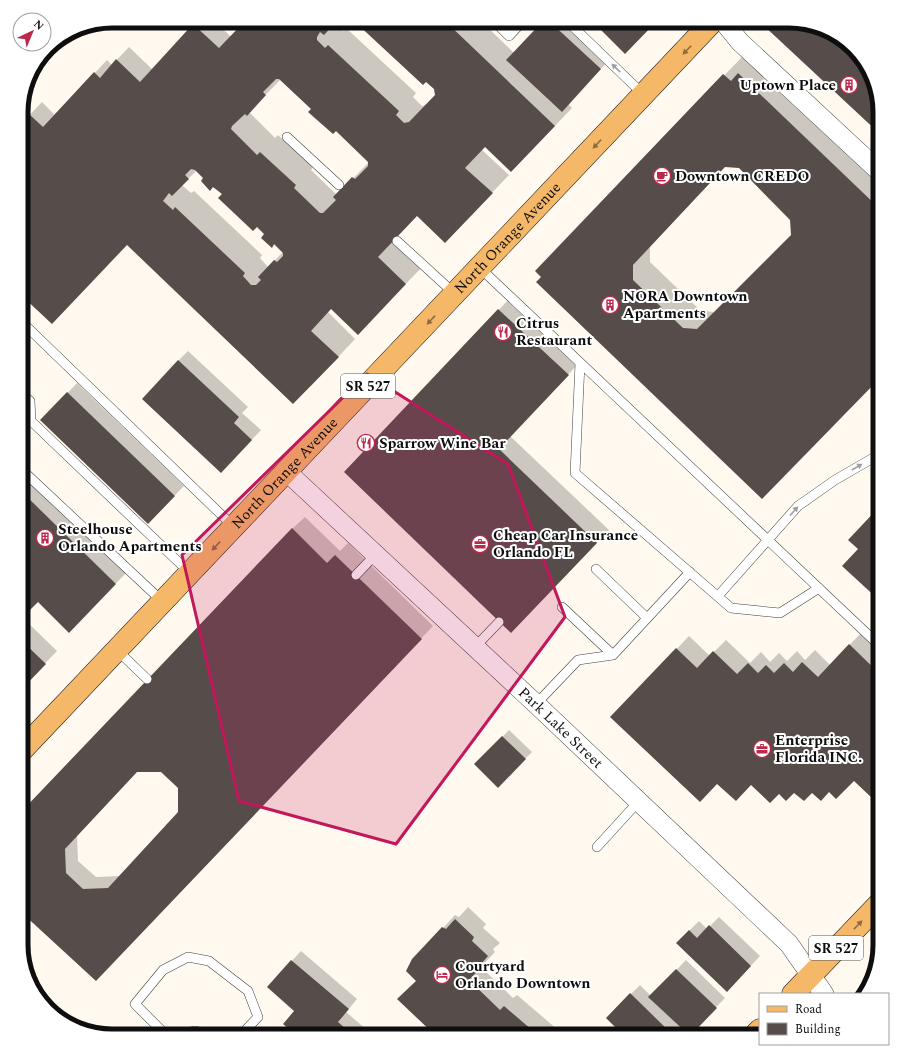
<svg xmlns="http://www.w3.org/2000/svg" width="901" height="1057" font-family="Spectral,serif">
<style>
.shadow{fill:#0003;fill-rule:evenodd}
.building{fill:#564d4a;fill-rule:evenodd}
.lines{fill:none;stroke-linecap:round;stroke-linejoin:round}
.lane-casing{stroke:#414141;stroke-width:10}
.street-casing{stroke:#414141;stroke-width:20}
.primary-casing{stroke:#1f1f1f;stroke-width:23}
.lane{stroke:#fff;stroke-width:9}
.street{stroke:#fff;stroke-width:19}
.primary{stroke:#f5b869;stroke-width:22}
.rail-casing{stroke:#bb294b;stroke-width:4.5}
.rail{stroke:#fff;stroke-width:3;stroke-dasharray:9;stroke-linecap:butt}
.oneway{fill:#8d6c40}
.oneway2{fill:#9f9f9f}
.marked{fill:#c2185b;fill-opacity:0.2;stroke:#c2185b;stroke-width:3;stroke-linejoin:round}
.labels{text-anchor:middle;dominant-baseline:central;stroke-width:4;stroke-linejoin:round;paint-order:stroke}
.shield{fill:#fff;stroke:#565656;stroke-width:1}
.shield-label{font-size:14px;font-weight:bold;fill:#0e0e0e}
.poi-label{font-size:15px;font-weight:bold;fill:#0e0e0e;stroke:#fff;text-anchor:start}
.street-label{font-size:15px;fill:#0e0e0e;stroke:#fff}
.rim{fill:none;stroke:#0e0e0e;stroke-width:5}
</style>
<rect width="100%" height="100%" fill="#fff9ef"/>
<path class="shadow" d="M198,21H215L231,37L334,23L343,31L346,28L416,93L413,97L422,106L426,105L436,95L435,89L356,21H481L514,53L544,21H568L610,59L568,104L572,108L529,153L485,146L482,150L509,175L462,224L417,215L395,239L423,266L375,316L332,308L328,312L355,339L311,386L21,124L42,102L55,115L107,60L112,65L129,47L153,70ZM281,79L369,162L337,195L311,170L313,167L278,135L275,138L249,112ZM197,170L265,234L272,247L275,244L283,252L268,267L260,258L262,255L194,191L191,193L182,185Z
M794,21L829,31L861,57L880,112Z
M742,57L749,64L756,57L880,175V377L805,455L536,271ZM725,166L740,167L791,220L792,235L715,312L701,311L650,262V247Z
M511,297L580,362L510,436L609,530L523,619L345,472Z
M188,351L248,407L242,413L261,430L231,462L178,361Z
M77,383L184,486L148,523L42,420Z
M21,463L26,468L24,470L128,571L69,631L38,600L22,617L57,651L21,688Z
M305,517L340,551L348,543L433,626L108,967L21,911L292,529ZM137,771H162L179,787V813L120,876L96,877L78,861L77,836Z
M862,632L880,650V789L854,780L830,791L779,793L751,784L612,717L689,636L710,656L726,640L750,663L761,652L770,662L779,653L787,661L797,651L805,660L815,650L830,665Z
M509,730L532,752L498,786L476,764Z
M468,907L486,924L483,928L500,943L493,949L495,952L481,967L513,998L517,995L558,1030L557,1032L561,1036H438L417,980L443,928L455,915L459,917Z
M719,917L760,956L727,991L677,943L699,921L707,929Z
M301,951L357,999L346,1012L374,1036H298L296,1011L268,987Z
M686,960L725,998L689,1035L687,1034L685,1036H626L607,1018L640,985L651,996Z
M57,1008L76,1026L75,1027L54,1011Z"/>
<path class="building" d="M245,21H337L324,35L320,32L317,37V40L325,48L328,45L399,111L396,115L404,123L409,122L435,95L434,89L426,82L423,85L354,21H445L555,126L511,172L485,147L465,168L493,193L445,243L417,216L378,257L406,284L358,335L331,309L311,331L339,357L293,404L127,245L52,324L21,295V122L29,114L43,127L94,72L100,78L116,59L140,82L193,24L219,48ZM276,79H279L311,109L308,112L333,134L336,131L368,162V166L355,179L352,177L333,197L336,200L323,213H320L294,188L296,185L260,152L257,155L231,129L232,126L245,114L247,116L266,95L263,92ZM191,169L195,170L203,178L201,181L210,191L213,187L222,194L218,198L253,231L257,227L264,234L261,238L272,248L274,244L283,253V256L277,262L274,260L258,277L261,280L256,285H251L243,276L245,273L175,207L173,210L163,201L169,193L172,196L189,179L185,175Z
M543,21H549L601,69L562,112L506,60Z
M592,21H657L625,54Z
M763,21H794L829,31L861,57L880,112V134L761,23Z
M738,73L880,209V378L762,499L536,282L541,277L535,271L723,74L731,81ZM725,167L739,168L790,220L791,235L697,329L683,328L633,280V265Z
M498,309L569,375L499,449L597,543L511,633L344,472Z
M178,360L239,417L234,423L252,440L221,473L142,399Z
M67,392L175,496L148,524L40,420Z
M21,491L116,584L69,633L38,602L21,619Z
M880,506V601L842,566L858,549L848,540Z
M292,528L327,563L335,555L422,639L96,981L21,912V812ZM137,772H161L178,788V812L108,888L83,889L66,873L65,849Z
M21,640L46,664L21,690Z
M849,644L880,674V790L872,798L854,781L836,799L829,792L821,801L812,793L804,801L794,793L786,801L779,794L770,803L751,785L736,801L717,784L700,802L610,717L676,648L697,668L713,651L737,674L748,663L758,673L766,665L774,673L784,663L793,672L802,662L818,677Z
M502,736L526,759L498,788L474,764Z
M455,919L474,937L472,941L488,956L482,963L483,965L469,980L500,1010L504,1006L539,1036H436L397,999L416,981L406,971L412,959L442,927L446,929Z
M709,925L751,966L727,992L676,943L689,930L697,938Z
M291,960L349,1009L338,1022L354,1036H297L283,1024L294,1011L267,987Z
M676,969L717,1008L690,1036L648,997Z
M873,973L870,985L864,993L859,988Z
M630,993L674,1036H624L606,1018Z"/>
<g class="lines">
<defs>
<path id="lane" d="M494,21L509,36L523,21
M567,21L644,95
M287,137L339,185
M397,241L455,294
M480,268L880,646
M26,326L234,527
M580,363L575,473L731,608L780,613L819,588
M21,393L30,401L31,421L190,573
M21,469L163,602
M596,569L647,618
M356,575L375,555
M718,596L798,506L835,480L880,454
M562,607L613,655
M475,647L499,622
M117,650L147,679
M536,704L578,660L613,655L690,572
M597,847L638,802
M38,994L66,1022
M166,1035L135,1004L163,970L188,957L209,961L248,991L258,1017L240,1036
M165,1036L196,1031L201,1036"/>
<g id="street">
<path d="M723,21L740,42L880,172"/>
<path id="s1" d="M286,471L536,704L789,944L824,994"/>
</g>
<g id="primary">
<path id="s2" d="M21,751L713,21"/>
<path d="M793,994L880,903"/>
<path d="M754,1036L760,1030"/>
</g>
</defs>
<use href="#lane" class="lane-casing"/>
<use href="#street" class="street-casing"/>
<use href="#primary" class="primary-casing"/>
<use href="#lane" class="lane"/>
<use href="#street" class="street"/>
<use href="#primary" class="primary"/>
<defs>
<path id="rail" d="M44,55L97,24"/>
</defs>
<use href="#rail" class="rail-casing"/>
<use href="#rail" class="rail"/>
</g>
<defs><path id="oneway-solid" d="M-6-.8H1V-3.2L6.5 0L1 3.2V.8H-6Z"/></defs>
<g class="oneway">
<use href="#oneway-solid" transform="translate(687 50) rotate(134)"/>
<use href="#oneway-solid" transform="translate(597 144) rotate(133)"/>
<use href="#oneway-solid" transform="translate(431 320) rotate(133)"/>
<use href="#oneway-solid" transform="translate(216 546) rotate(133)"/>
<use href="#oneway-solid" transform="translate(858 925) rotate(-46)"/>
</g>
<g class="oneway2">
<use href="#oneway-solid" transform="translate(616 68) rotate(-136)"/>
<use href="#oneway-solid" transform="translate(857 467) rotate(-30)"/>
<use href="#oneway-solid" transform="translate(794 511) rotate(-48)"/>
</g>
<path class="marked" d="M367,374L508,464L565,617L396,844L239,801L182,555Z"/>
<defs>
<symbol id="building-ring" viewBox="-11 -11 22 22"><circle r="9.5" fill="#fff" stroke="#bb294b" stroke-width="1.5"/><path d="M-4-6H4V6H1V3H-1V6H-4ZM-2.5-4.3h1.7v1.8h-1.7ZM.8-4.3h1.7v1.8H.8ZM-2.5-1h1.7V.8h-1.7ZM.8-1h1.7V.8H.8Z" fill="#bb294b"/></symbol>
<symbol id="cafe-ring" viewBox="-11 -11 22 22"><circle r="9.5" fill="#fff" stroke="#bb294b" stroke-width="1.5"/><path d="M-5.5-4.5H6V0H3Q3 3.5 0 3.5H-2.5Q-5.5 3.5-5.5 0ZM3-3.2v2h1.7v-2ZM-6 4.5H4V6H-6Z" fill="#bb294b"/></symbol>
<symbol id="restaurant-ring" viewBox="-11 -11 22 22"><circle r="9.5" fill="#fff" stroke="#bb294b" stroke-width="1.5"/><path d="M-5-6h1v4h1v-4h1v4h1v-4h1v5L-1.5 .5V6h-2V.5L-5-1ZM5-6V6H3V1.5H1.5Q1.5-4 5-6Z" fill="#bb294b"/></symbol>
<symbol id="office-ring" viewBox="-11 -11 22 22"><circle r="9.5" fill="#fff" stroke="#bb294b" stroke-width="1.5"/><path d="M-6-3h4V-5.5h4V-3h4V5H-6ZM-1-4.5V-3h2v-1.5ZM-6 0V1H6V0Z" fill="#bb294b"/></symbol>
<symbol id="hotel-ring" viewBox="-11 -11 22 22"><circle r="9.5" fill="#fff" stroke="#bb294b" stroke-width="1.5"/><path d="M-6-4.5h1.5V1H6V5H4.5V3h-9V5H-6ZM-4 0a1.8 1.8 0 1 1 3.6 0ZM.5 0V-2.5h3Q6-2.5 6 0Z" fill="#bb294b"/></symbol>
</defs>
<g fill-rule="evenodd">
<use href="#building-ring" x="839" y="75" width="20" height="20"/>
<use href="#cafe-ring" x="652" y="166" width="20" height="20"/>
<use href="#building-ring" x="600" y="295" width="20" height="20"/>
<use href="#restaurant-ring" x="493" y="322" width="20" height="20"/>
<use href="#restaurant-ring" x="356" y="433" width="20" height="20"/>
<use href="#building-ring" x="35" y="528" width="20" height="20"/>
<use href="#office-ring" x="470" y="534" width="20" height="20"/>
<use href="#office-ring" x="752" y="739" width="20" height="20"/>
<use href="#hotel-ring" x="432" y="965" width="20" height="20"/>
</g>
<g class="labels">
<g class="shield">
<rect x="341" y="374" width="54" height="24" rx="3"/>
<rect x="809" y="936" width="54" height="24" rx="3"/>
</g>
<g class="shield-label">
<text x="368" y="386">SR 527</text>
<text x="836" y="948">SR 527</text>
</g>
<g class="poi-label">
<text x="836" y="85" text-anchor="end">Uptown Place</text>
<text x="675" y="176">Downtown CREDO</text>
<text x="623" y="296">NORA Downtown<tspan x="623" dy="17">Apartments</tspan></text>
<text x="516" y="323">Citrus<tspan x="516" dy="17">Restaurant</tspan></text>
<text x="379" y="443">Sparrow Wine Bar</text>
<text x="58" y="529">Steelhouse<tspan x="58" dy="17">Orlando Apartments</tspan></text>
<text x="493" y="535">Cheap Car Insurance<tspan x="493" dy="17">Orlando FL</tspan></text>
<text x="775" y="740">Enterprise<tspan x="775" dy="17">Florida INC.</tspan></text>
<text x="455" y="966">Courtyard<tspan x="455" dy="17">Orlando Downtown</tspan></text>
</g>
<g class="street-label">
<text stroke="none"><textPath href="#s2" startOffset="707">North Orange Avenue</textPath></text>
<text stroke="none"><textPath href="#s2" startOffset="383">North Orange Avenue</textPath></text>
<text stroke="none"><textPath href="#s1" startOffset="376">Park Lake Street</textPath></text>
</g>
</g>
<path d="M0 0H901V1057H0ZM112 28H789A84 84 0 0 1 873 112V945A84 84 0 0 1 789 1029H112A84 84 0 0 1 28 945V112A84 84 0 0 1 112 28Z" fill="#fff" fill-rule="evenodd"/>
<path class="rim" d="M112 28H789A84 84 0 0 1 873 112V945A84 84 0 0 1 789 1029H112A84 84 0 0 1 28 945V112A84 84 0 0 1 112 28Z"/>
<rect x="759" y="993" width="130" height="52" fill="#ffffff" stroke="#9f9f9f"/>
<rect x="767" y="1006" width="20" height="6" fill="#f5b869" stroke="#9f9f9f"/>
<text x="795" y="1013" font-size="12" fill="#0e0e0e">Road</text>
<rect x="767" y="1023" width="20" height="12" fill="#564d4a" stroke="#9f9f9f"/>
<text x="795" y="1033" font-size="12" fill="#0e0e0e">Building</text>
<g transform="translate(32 32) rotate(44)"><circle r="19" fill="#ffffff" stroke="#9f9f9f"/>
<path d="M0-3L7 15L0 10L-7 15Z" fill="#bb294b"/>
<text y="-6" font-size="11" font-weight="bold" text-anchor="middle" fill="#0e0e0e">N</text>
</g>
</svg>
